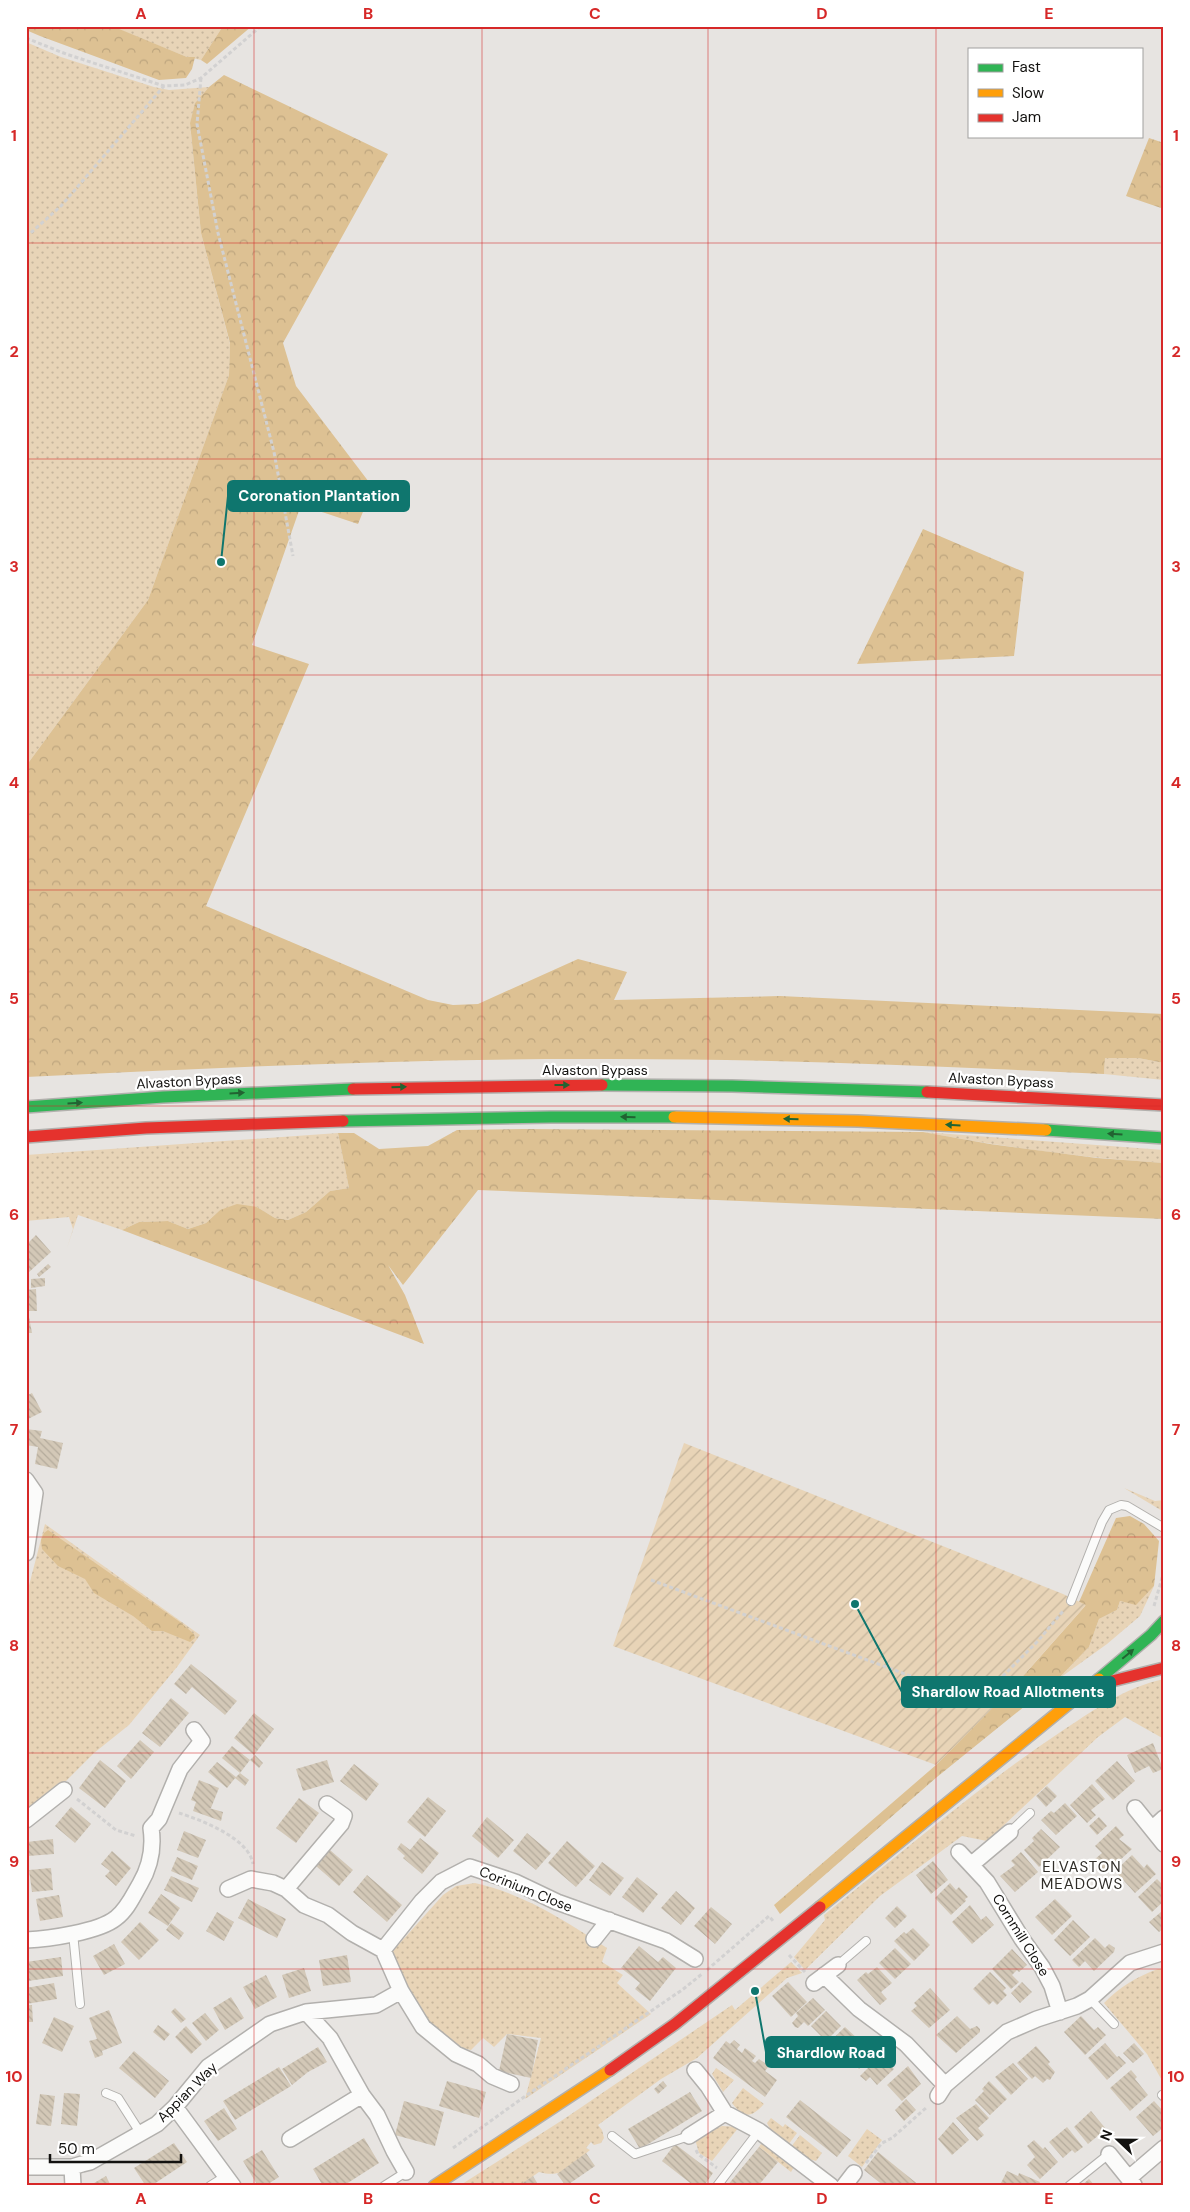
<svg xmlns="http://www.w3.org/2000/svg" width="1190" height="2212" font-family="'DM Sans',sans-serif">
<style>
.grass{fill:url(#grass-dots)}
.forest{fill:url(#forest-crowns)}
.garden{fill:url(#garden-furrows)}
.building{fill:url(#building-back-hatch)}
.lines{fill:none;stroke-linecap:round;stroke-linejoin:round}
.lane-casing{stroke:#b2b0ad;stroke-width:10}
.street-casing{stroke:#b2b0ad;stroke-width:18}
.fast-casing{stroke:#b2b0ad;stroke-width:14}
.slow-casing{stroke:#b2b0ad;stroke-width:14}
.jam-casing{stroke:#b2b0ad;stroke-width:14}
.path{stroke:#d2d1d1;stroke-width:3;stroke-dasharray:4 2.5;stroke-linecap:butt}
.lane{stroke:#fbfbfa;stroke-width:8}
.street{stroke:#fbfbfa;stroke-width:15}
.fast{stroke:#30b455;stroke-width:11}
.slow{stroke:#ff9f0a;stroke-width:11}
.jam{stroke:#e5322d;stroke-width:11}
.oneway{fill:#226332}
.grid{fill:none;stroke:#d62828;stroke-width:1;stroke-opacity:0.55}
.labels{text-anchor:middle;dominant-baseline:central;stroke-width:4.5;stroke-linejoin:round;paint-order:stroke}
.street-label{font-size:14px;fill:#131210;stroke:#fff}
.neighbourhood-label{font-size:15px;letter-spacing:1px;fill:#302d28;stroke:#fff}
.leader{fill:none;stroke:#0f766e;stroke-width:2}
.callout-dot{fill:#0f766e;stroke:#fff;stroke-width:2}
.callout{fill:#0f766e;stroke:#0f766e;stroke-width:2}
.callout-label{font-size:15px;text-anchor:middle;font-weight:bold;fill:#fff}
.neatline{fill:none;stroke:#d62828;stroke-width:2}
.grid-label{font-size:16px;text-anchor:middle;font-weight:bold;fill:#d62828}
</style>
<defs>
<pattern id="grass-dots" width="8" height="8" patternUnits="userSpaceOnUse" patternTransform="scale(1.25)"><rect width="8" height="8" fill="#e8d4b7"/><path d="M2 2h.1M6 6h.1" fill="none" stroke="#c6b59c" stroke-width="1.8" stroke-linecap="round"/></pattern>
<pattern id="forest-crowns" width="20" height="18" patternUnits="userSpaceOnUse" patternTransform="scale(1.25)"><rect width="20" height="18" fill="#ddc193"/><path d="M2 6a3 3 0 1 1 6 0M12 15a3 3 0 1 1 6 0" fill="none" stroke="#bda57e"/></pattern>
<pattern id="garden-furrows" width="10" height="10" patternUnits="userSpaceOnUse" patternTransform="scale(1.25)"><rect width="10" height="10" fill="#e8d4b7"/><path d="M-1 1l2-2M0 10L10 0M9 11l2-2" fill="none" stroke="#c6b59c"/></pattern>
<pattern id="building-back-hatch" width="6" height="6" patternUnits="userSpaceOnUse" patternTransform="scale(1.25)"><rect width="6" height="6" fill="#d3c8b7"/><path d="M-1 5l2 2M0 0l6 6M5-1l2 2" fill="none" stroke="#b4ab9c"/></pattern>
</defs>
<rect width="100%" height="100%" fill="#e7e4e1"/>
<path class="grass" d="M110,26H223L201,60L187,57Z
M26,42L61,57L154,87L169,90L209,87L195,103L190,124L201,233L230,344L229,375L148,600L26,766Z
M1105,1058H1138L1164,1063V1080L1104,1074Z
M923,1132L1164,1150V1163C1082,1158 1003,1147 923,1132Z
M338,1133L349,1188L330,1191L306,1212L288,1220L275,1218L257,1207L220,1210L206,1223L188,1229L168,1221L139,1222L122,1230L78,1215L67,1248L73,1229L69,1217L26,1221V1155Z
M1124,1488L1155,1501L1164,1500V1512Z
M45,1524L200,1635L177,1667L129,1725L94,1753L64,1783L26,1812V1597Z
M1154,1586L1140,1616L1107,1644L1057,1680L1089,1647L1099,1619L1117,1610L1120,1601L1136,1604Z
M1164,1679V1739L1125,1717L1098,1737L987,1841L962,1836L880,1896L805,1970L794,1957L825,1920L824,1915C901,1853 977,1788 1059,1733C1091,1712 1125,1687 1164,1679Z
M475,1883C525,1894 565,1921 607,1948L602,1962L623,1975L617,1983L651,2014L525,2099L541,2038L507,2034L494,2047L483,2038L471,2050C436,2044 428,2021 412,1994C405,1980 396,1968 391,1953L443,1895L456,1886Z
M791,1962L802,1973L787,1978L697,2058L661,2079L598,2125L602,2130L604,2138L601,2143L594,2145L591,2142L586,2148L590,2150C572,2165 564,2179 539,2172L519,2186H459L564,2119L732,2005L735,2010Z
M1158,1969H1164V2084L1147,2054L1104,2003C1120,1987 1136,1977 1158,1969Z
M716,2068L734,2080L723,2092L712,2074Z
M743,2088L764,2104C751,2118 744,2119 732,2103Z
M771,2118L783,2127L785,2124L797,2133L788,2145L771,2131L767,2123Z
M722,2126L739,2127L712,2161L699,2153L695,2139Z
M867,2129L882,2140L862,2167L848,2156Z
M800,2135L822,2153L816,2161L805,2158L791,2147Z
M763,2141L794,2167L791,2172L759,2147Z"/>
<path class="forest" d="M26,26H112L187,57H195L192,69L186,78L159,80L40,36L26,30Z
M223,26H252L207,64L201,60Z
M224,75L388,154L283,343L296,386L375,490L369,497L358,524L301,505L252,645L309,664L206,906L428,1000L453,1005L478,1004L578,959L627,972L614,1000L780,996L1164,1014V1063L1138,1058H1105L1104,1074C931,1066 757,1058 584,1059C398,1059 212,1068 26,1077V766L148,600L229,375L230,343L201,233L190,123L195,103L209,87Z
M1149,138L1164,143V209L1126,196Z
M923,529L1024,572L1014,656L857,664Z
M523,1129L923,1132L990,1144L1097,1158L1164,1163V1219L478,1190L403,1285L388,1265L405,1295L424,1344L122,1230L139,1222L168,1221L188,1229L206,1223L220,1210L237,1204L257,1207L275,1218L288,1220L306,1212L330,1191L349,1188L338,1133H354L379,1149L428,1146L457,1130Z
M1130,1516L1144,1524L1159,1541L1154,1586L1136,1605L1120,1601L1117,1610L1099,1619L1089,1647L1057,1680L937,1777L780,1914L774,1905L936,1765L1016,1684L1085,1606L1079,1602L1116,1518Z
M48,1530L180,1622L194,1634L195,1638L190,1642L163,1631H152L133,1616L94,1593L85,1579L58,1566L42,1549L41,1540L44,1533Z"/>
<path class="garden" d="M684,1443L1063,1594L1086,1605L1016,1684L936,1765L613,1646Z"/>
<path class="building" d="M36,1235L51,1252L28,1273L26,1271V1245Z
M48,1264L51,1267L39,1277L37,1274Z
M45,1278V1286L31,1288V1279Z
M36,1289L37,1311H26V1290Z
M26,1317H29L32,1333H26Z
M32,1393L42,1412L26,1420V1396Z
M26,1429L42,1431L40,1438L63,1443L57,1469L35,1464L38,1447L26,1445Z
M191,1664L237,1701L225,1715L192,1687L186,1694L174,1684Z
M171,1698L189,1713L160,1747L142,1733Z
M254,1713L274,1729L254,1755L234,1738Z
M140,1740L154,1752L131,1779L117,1766Z
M1153,1743L1163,1769L1153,1773L1149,1766L1135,1773L1127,1755Z
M232,1746L250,1760L240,1773L222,1758Z
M255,1755L263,1763L259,1768L250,1760Z
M100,1760L126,1781L105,1808L79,1788Z
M327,1760L334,1782L303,1791L296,1769Z
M1117,1761L1135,1781L1113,1800L1095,1781Z
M217,1762L236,1777L227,1788L208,1772Z
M354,1764L379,1784L366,1801L340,1781Z
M240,1773L249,1780L245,1786L235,1778Z
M199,1780L219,1788L211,1808H209L223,1812L221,1821L193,1811L196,1802L191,1800Z
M1092,1784L1105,1799L1091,1810L1096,1815L1087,1823L1070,1805Z
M1047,1786L1057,1796L1046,1807L1036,1796Z
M428,1797L446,1811L425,1837L407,1822Z
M299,1798L319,1813L296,1843L276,1828Z
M1065,1803L1077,1816L1056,1835L1041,1820L1051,1811L1054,1813Z
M71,1807L91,1824L75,1843L55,1826Z
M487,1817L514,1840L498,1858L472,1836Z
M1099,1817L1107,1826L1097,1835L1089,1826Z
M1116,1826L1124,1835L1119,1839L1132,1849L1106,1873L1094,1860L1102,1853L1095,1846Z
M1041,1829L1060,1847L1039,1867L1024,1850L1034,1841L1032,1838Z
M184,1831L206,1840L198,1858L177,1850Z
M527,1833L551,1853L536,1870L513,1851Z
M420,1838L439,1853L422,1874L403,1858L405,1856L397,1849L401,1843L410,1850Z
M53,1839L54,1854L28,1856L27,1842Z
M567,1841L595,1866L576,1887L548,1863Z
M330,1850L353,1870L339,1886L316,1866Z
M112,1851L131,1868L116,1886L105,1876L110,1871L101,1864Z
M1021,1852L1038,1872L1015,1892L1000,1876L1015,1865L1011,1861Z
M1132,1855L1144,1868L1147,1864L1156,1874L1135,1893L1115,1871Z
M177,1857L198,1866L192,1880L171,1871Z
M933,1861L948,1880L931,1894L916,1875Z
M602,1862L624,1878L610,1896L589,1880Z
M51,1868L53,1890L32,1892L29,1870Z
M367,1875L402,1905L387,1922L353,1892Z
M171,1876L199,1888L192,1902L164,1890Z
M637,1877L658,1894L643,1913L622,1897Z
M1157,1879L1164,1886V1901L1152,1912L1138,1897Z
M950,1883L956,1890L959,1887L968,1897L965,1899L966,1901L951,1915L935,1898Z
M676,1891L695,1908L681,1925L661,1908Z
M161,1894L180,1908L168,1926L148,1913Z
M59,1895L63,1917L40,1921L36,1899Z
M248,1899L286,1919L277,1938L238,1918Z
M1055,1899L1072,1916L1052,1935L1035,1917Z
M970,1905L981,1920L986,1916L994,1925L972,1944L952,1922Z
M897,1906L907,1916L895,1928L885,1918Z
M711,1907L732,1924L715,1944L694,1926Z
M217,1912L234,1922L224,1941L206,1931Z
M1161,1912L1164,1915V1928L1159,1932L1149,1922Z
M1073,1920L1090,1937L1070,1956L1054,1940Z
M140,1922L159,1940L139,1960L121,1942Z
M171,1923L184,1933L179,1940L166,1930Z
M913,1928L930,1945L914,1961L894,1941L904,1932L906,1934Z
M1095,1938L1105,1948L1109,1944L1115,1948L1114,1952L1094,1971L1085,1961L1079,1967L1072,1960Z
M114,1944L125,1964L104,1975L93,1956Z
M639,1946L658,1962L663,1957L676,1968L650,2001L635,1989L640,1983L621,1968Z
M895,1948L911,1964L895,1979L879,1963Z
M1012,1949L1027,1965L1019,1972L1017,1970L1012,1975L1019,1982L1011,1989L992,1969Z
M347,1955L351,1982L323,1986L319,1960Z
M61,1957L63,1976L28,1981L26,1962Z
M877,1967L892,1983L881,1992L887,1999L880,2005L857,1980L866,1972L868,1974Z
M304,1968L311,1991L289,1998L282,1975Z
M990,1972L1006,1988L1003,1991L1007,1995L997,2005L993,2001L989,2005L973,1989Z
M266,1975L277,1997L255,2009L243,1987Z
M788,1982L807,2002L791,2017L772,1996Z
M1022,1982L1032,1992L1020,2003L1011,1993Z
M54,1983L57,1999L26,2004V1988Z
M930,1988L950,2010L929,2028L911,2011L917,2006L914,2003Z
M231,1997L244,2018L225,2030L213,2008Z
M813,1998L825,2010L808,2026L804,2022L798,2028L795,2027L792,2023L798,2016L796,2013Z
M26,2005H32L33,2022H26Z
M175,2008L186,2019L181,2023L171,2012Z
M109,2010L122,2043L102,2051L103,2055L95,2058L89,2041L97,2039L89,2018Z
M826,2011L841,2026L826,2041L811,2026Z
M205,2013L219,2030L206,2041L192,2023Z
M957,2016L970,2029L977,2026L980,2029V2032L956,2053L936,2035Z
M1081,2016L1094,2030L1098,2027L1106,2035L1085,2055L1064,2032Z
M54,2017L74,2026L62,2052L42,2043Z
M158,2025L170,2034L164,2041L153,2032Z
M186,2026L202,2044L191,2054L175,2037Z
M845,2027L859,2040L842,2057L835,2049L830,2055L823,2048Z
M507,2034L538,2040L531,2078L499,2071Z
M865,2039L877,2053L859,2069L847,2056Z
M734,2040L740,2045L737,2049L742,2053L745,2048L756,2056L752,2061L755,2063L759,2059L769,2066L765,2071L777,2080L765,2097L713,2058L726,2041L730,2044Z
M1105,2043L1117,2057L1119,2056L1126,2063L1107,2080L1088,2058Z
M1134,2043L1144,2054L1133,2063L1123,2053Z
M1036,2046L1050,2062L1048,2064L1055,2072L1050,2080L1047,2079L1043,2083L1035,2076L1032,2079L1017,2063Z
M318,2047L327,2062L308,2072L292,2085L282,2069Z
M134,2051L169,2081L155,2098L119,2068Z
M881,2055L894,2069L877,2085L870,2077L866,2081L860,2076Z
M1013,2063L1028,2079L1011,2095L995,2077Z
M908,2066L921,2084L902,2101L887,2085Z
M279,2067L291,2086L235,2120L223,2101Z
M1131,2070L1137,2077L1135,2079L1148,2095L1130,2111L1110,2088Z
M447,2081L486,2092L479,2118L439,2106Z
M663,2081L667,2086L658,2094L654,2089Z
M989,2081L1007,2099L990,2115L975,2100L984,2091L982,2089Z
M690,2092L702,2111L640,2149L628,2129Z
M64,2093L80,2094L77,2126L61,2124Z
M40,2094L55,2096L51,2126L36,2124Z
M906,2099L916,2110L904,2121L895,2110Z
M26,2100L29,2101L28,2129H26Z
M800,2100L851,2140L837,2157L786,2117Z
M404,2101L444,2112L435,2146L395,2135Z
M1154,2101L1164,2112V2127L1153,2136L1136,2117Z
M976,2104L989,2118L978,2128L984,2135L977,2141L956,2118Z
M224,2108L237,2129L218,2141L204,2121Z
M1091,2111L1106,2129L1088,2144L1074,2127Z
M953,2122L969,2140L952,2155L938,2139Z
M1067,2127L1083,2147L1075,2153L1072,2150L1063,2158L1049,2142Z
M364,2138L379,2163L343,2186H323L313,2169Z
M1034,2140L1043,2149L1045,2147L1058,2162L1040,2179L1027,2165L1035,2157L1027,2146Z
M174,2143L187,2162L151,2186H146L134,2168Z
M675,2144L713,2173L704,2186H694L662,2161Z
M759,2147L778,2162L758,2186H727Z
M262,2150L279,2177L265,2186H258L243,2161Z
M878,2152L920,2186H884L864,2170Z
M586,2153L595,2166L566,2186L557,2174Z
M1007,2171L1018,2176L1019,2173L1040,2182L1038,2186H1009L1001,2183Z
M106,2176L110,2184L108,2186H89Z
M533,2176L539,2186H518Z
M1089,2179L1095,2186H1081Z"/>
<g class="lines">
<defs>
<path id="lane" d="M1071,1601L1102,1522L1109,1510L1121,1505L1127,1506L1164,1528
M1010,1832L1030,1813
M73,1933L80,2004
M838,1965L866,1941
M1090,1999L1114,2024
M106,2093L118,2098L141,2134
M1162,2095L1164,2097
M612,2136L635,2154L689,2136
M210,2186L226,2176
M384,2186L406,2172
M717,2186L759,2131
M1069,2186L1109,2154"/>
<path id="street" d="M26,1480L35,1493L26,1553
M1135,1808L1164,1844
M26,1820L64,1790
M1153,1828L1164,1818
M959,1852L987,1882L1022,1939L1042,1967L1052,1986L1060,2012
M972,1864L1010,1832
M228,1889L251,1879L273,1883L286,1889
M594,1939L609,1920
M26,1940C48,1939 99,1932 116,1918C127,1910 133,1896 140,1884C150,1867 154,1848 151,1828L159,1819L180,1769L202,1741L194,1730
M383,1950L422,1901L441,1882L470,1867L515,1882L557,1902L666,1941L695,1959
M824,1975L859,2009L906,2044L945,2085
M814,1983L838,1965
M401,1991L423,2027L456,2054L478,2064L492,2076L511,2084
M306,2012L330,2038L362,2095L377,2115L394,2151L406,2172
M695,2070L708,2086L725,2113L759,2131L831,2186
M938,2096L945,2085L1007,2032L1037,2019L1077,2006L1090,1999L1130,1963L1164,1952
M175,2107L233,2186
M689,2136L725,2113
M290,2139L362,2095
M1109,2154L1134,2185
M26,2167H72L82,2164L90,2162L157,2124L175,2107L208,2067L270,2024L306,2012L376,2005L401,1991L383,1950L352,1933L328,1915L304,1905L286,1889L341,1824L344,1816L327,1804
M72,2167L73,2186
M1129,2178L1164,2148
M844,2186L854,2173"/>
<path id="fast" d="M602,1085L732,1086L927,1092
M26,1107L163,1097L353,1089
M343,1121L551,1117H674
M1046,1130L1164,1138
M1099,1679L1151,1635L1164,1621"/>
<path id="slow" d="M674,1117L858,1121L1046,1130
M820,1907L1099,1679
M434,2186L610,2070"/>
<path id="jam" d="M353,1089L602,1085
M927,1092L1164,1105
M26,1137L146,1128L343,1121
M1096,1685L1164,1668
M610,2070L675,2024L820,1907"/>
</defs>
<use href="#lane" class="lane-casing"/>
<use href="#street" class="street-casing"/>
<use href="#fast" class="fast-casing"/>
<use href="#slow" class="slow-casing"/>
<use href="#jam" class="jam-casing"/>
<path class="path" d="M26,38L66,54L164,86L185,85L201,78L261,26
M201,78L197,124L218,233L274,452L293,556
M26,237L61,206L164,86
M651,1580L978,1701L1037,1642L1064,1610
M1154,1606L1164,1571
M77,1799L116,1830L136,1836
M179,1813C201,1820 249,1838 253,1864
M789,1955L805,1972
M707,1970L769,1916L773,1921
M453,2148L524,2097L682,1990L702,1974
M696,2150L698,2154L717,2168
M866,2163L882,2143L892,2138L927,2107"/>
<use href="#lane" class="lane"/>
<use href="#street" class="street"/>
<use href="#fast" class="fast"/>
<use href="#slow" class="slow"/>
<use href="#jam" class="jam"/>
</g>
<defs><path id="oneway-solid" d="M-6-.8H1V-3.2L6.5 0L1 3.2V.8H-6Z" transform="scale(1.25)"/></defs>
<g class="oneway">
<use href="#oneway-solid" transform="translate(562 1085)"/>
<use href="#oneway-solid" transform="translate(399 1087) rotate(-2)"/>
<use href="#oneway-solid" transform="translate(237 1093) rotate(-3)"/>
<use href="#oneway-solid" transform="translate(75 1103) rotate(-3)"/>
<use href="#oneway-solid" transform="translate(628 1117) rotate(-179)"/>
<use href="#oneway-solid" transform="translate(791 1119) rotate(-179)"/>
<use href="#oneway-solid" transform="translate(953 1125) rotate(-177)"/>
<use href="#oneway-solid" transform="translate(1115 1134) rotate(-176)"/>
<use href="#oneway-solid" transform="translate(1128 1654) rotate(-40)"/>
</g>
<path class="grid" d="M254,26V2186M482,26V2186M708,26V2186M936,26V2186M26,243H1164M26,459H1164M26,675H1164M26,890H1164M26,1106H1164M26,1322H1164M26,1537H1164M26,1753H1164M26,1969H1164"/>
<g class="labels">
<g class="street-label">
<text x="595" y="1070">Alvaston Bypass</text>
<text transform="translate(1001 1080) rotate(3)">Alvaston Bypass</text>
<text transform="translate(189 1081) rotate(-3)">Alvaston Bypass</text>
<text transform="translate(526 1889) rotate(22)">Corinium Close</text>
<text transform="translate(1021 1935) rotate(58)">Cornmill Close</text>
<text transform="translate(187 2092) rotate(-45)">Appian Way</text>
</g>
<g class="neighbourhood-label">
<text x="1082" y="1867">ELVASTON<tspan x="1082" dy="17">MEADOWS</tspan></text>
</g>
</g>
<path class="leader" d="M221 562L228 496M855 1604L902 1692M755 1991L766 2052"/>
<g class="callout-dot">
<circle cx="221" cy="562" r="5"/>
<circle cx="855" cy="1604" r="5"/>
<circle cx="755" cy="1991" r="5"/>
</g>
<g class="callout">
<rect x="228" y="481" width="181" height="30" rx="5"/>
<rect x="902" y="1677" width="213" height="30" rx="5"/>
<rect x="766" y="2037" width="129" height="30" rx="5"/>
</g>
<g class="callout-label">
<text x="319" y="501">Coronation Plantation</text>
<text x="1008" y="1697">Shardlow Road Allotments</text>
<text x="831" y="2058">Shardlow Road</text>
</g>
<rect width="1190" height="2212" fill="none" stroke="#ffffff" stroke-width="55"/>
<rect x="968" y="48" width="175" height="90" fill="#ffffff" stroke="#a1a09f"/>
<rect x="978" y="64" width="25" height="8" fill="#30b455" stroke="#a1a09f"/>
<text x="1012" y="72" font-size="15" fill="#131210">Fast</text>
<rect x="978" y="89" width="25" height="8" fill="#ff9f0a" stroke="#a1a09f"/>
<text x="1012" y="98" font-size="15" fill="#131210">Slow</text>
<rect x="978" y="114" width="25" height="8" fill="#e5322d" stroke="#a1a09f"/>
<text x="1012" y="122" font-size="15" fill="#131210">Jam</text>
<g transform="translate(1118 2140) rotate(292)" stroke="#ffffff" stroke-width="4" paint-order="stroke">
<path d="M0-4L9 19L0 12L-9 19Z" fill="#131210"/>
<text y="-8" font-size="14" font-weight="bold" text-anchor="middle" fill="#131210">N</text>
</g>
<path d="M50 2154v8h131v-8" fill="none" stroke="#131210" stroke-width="2.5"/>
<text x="58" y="2154" font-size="15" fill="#131210" stroke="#ffffff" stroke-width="4" paint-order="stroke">50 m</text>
<rect x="28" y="28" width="1134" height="2156" class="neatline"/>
<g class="grid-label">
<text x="141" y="19">A</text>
<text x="368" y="19">B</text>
<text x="595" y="19">C</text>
<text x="822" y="19">D</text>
<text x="1049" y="19">E</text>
<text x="14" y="141">1</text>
<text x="1176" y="141">1</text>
<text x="14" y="357">2</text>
<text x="1176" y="357">2</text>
<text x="14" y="572">3</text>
<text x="1176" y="572">3</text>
<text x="14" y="788">4</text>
<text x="1176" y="788">4</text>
<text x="14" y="1004">5</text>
<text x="1176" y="1004">5</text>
<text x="14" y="1220">6</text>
<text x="1176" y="1220">6</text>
<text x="14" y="1435">7</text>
<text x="1176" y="1435">7</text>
<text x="14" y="1651">8</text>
<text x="1176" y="1651">8</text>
<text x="14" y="1867">9</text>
<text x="1176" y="1867">9</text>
<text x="14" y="2082">10</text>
<text x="1176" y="2082">10</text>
<text x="141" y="2204">A</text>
<text x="368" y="2204">B</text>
<text x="595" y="2204">C</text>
<text x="822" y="2204">D</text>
<text x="1049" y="2204">E</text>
</g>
</svg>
